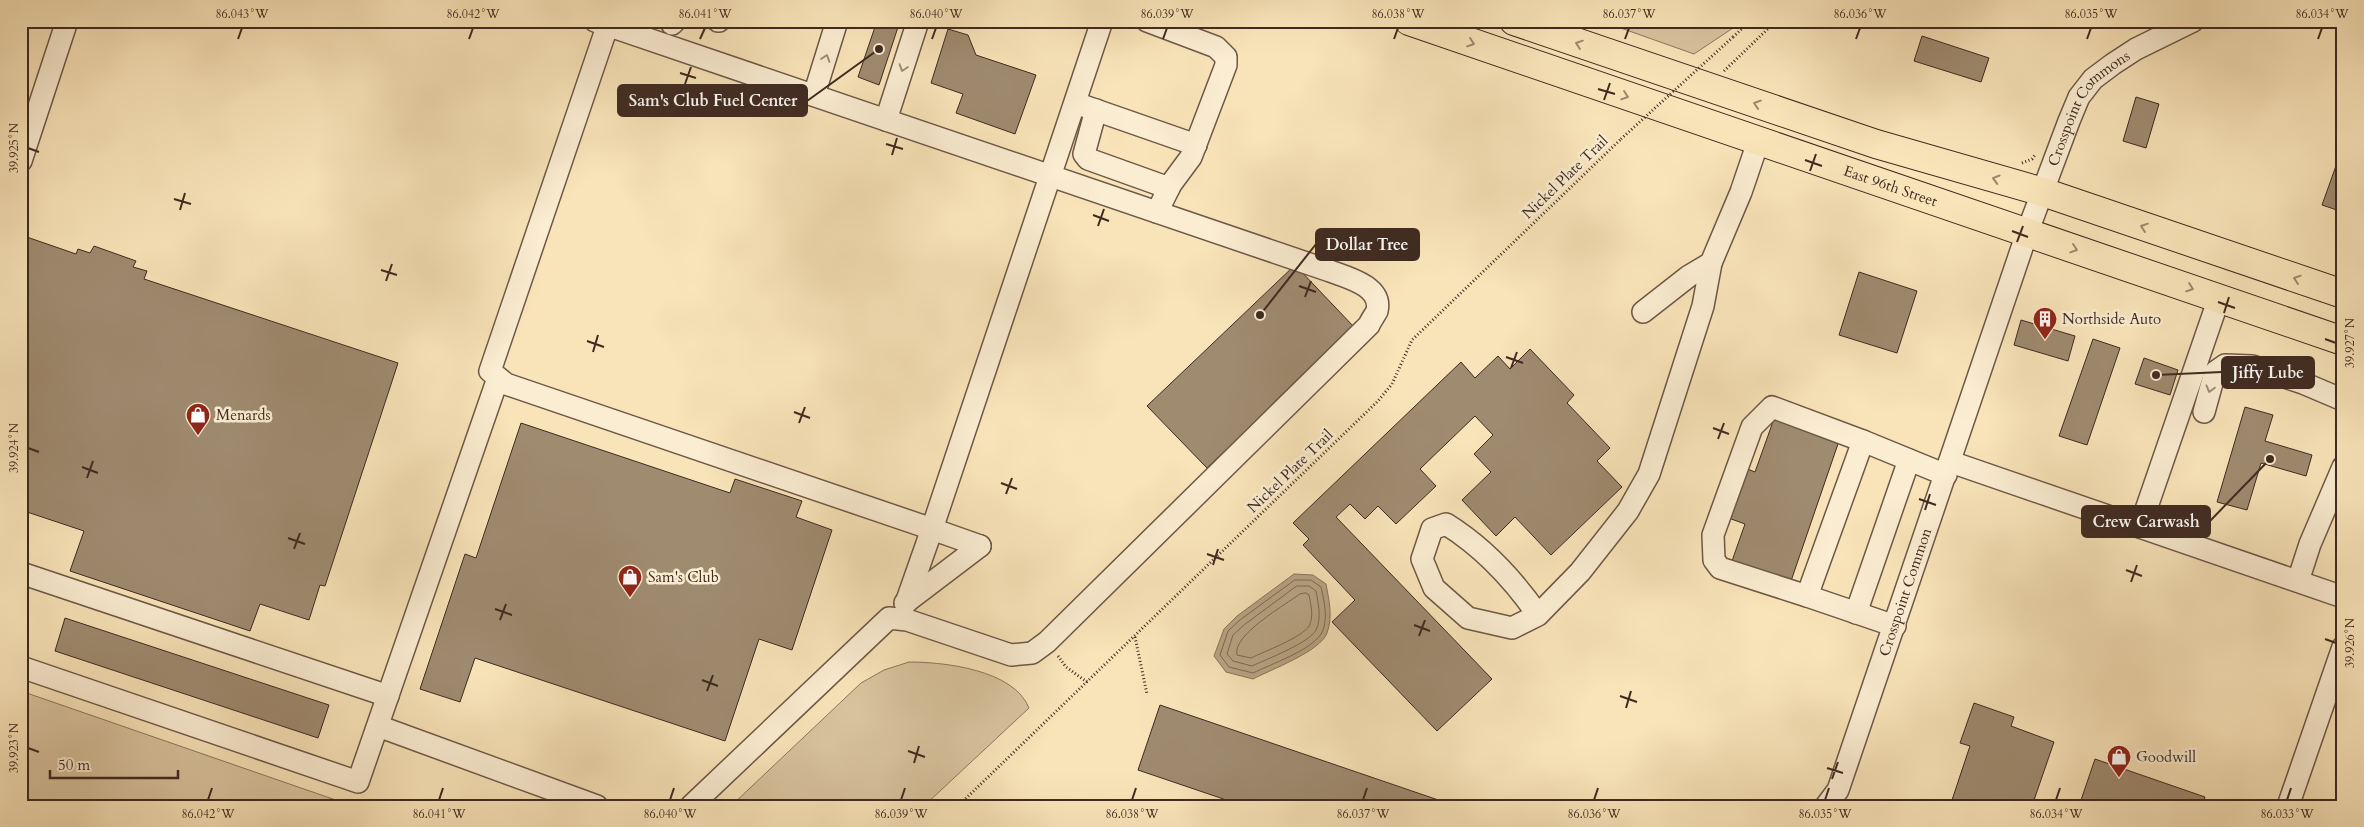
<svg xmlns="http://www.w3.org/2000/svg" width="2364" height="827" font-family="Cardo,serif">
<style>
.green{fill:#d9c49f;stroke:#8c7760}
.water{fill:#b9a585;stroke:#88745d}
.lines{fill:none;stroke-linecap:round;stroke-linejoin:round}
.shore{stroke:#7c6853;stroke-width:1}
.building{fill:#9f8b70;stroke:#3e2a21}
.minor-casing{stroke:#6d5847;stroke-width:24}
.major-casing{stroke:#3e2a21;stroke-width:30}
.path{stroke:#3e2a21;stroke-width:3;stroke-dasharray:1 2.5;stroke-linecap:butt}
.minor{stroke:#fbedd2;stroke-width:21}
.major{stroke:#f9e4b9;stroke-width:28}
.path-bridge{stroke:#3e2a21;stroke-width:3;stroke-dasharray:1 2.5;stroke-linecap:butt}
.oneway{stroke:#9c876d}
.oneway2{stroke:#9c8c7a}
.ticks{fill:none;stroke:#3e2a21;stroke-width:2}
.labels{text-anchor:middle;dominant-baseline:central;stroke-width:5;stroke-linejoin:round;paint-order:stroke}
.street-label{font-size:15px;fill:#3e2a21;stroke:#fbedd2}
.poi-label{font-size:15px;fill:#3e2a21;stroke:#fbedd2;text-anchor:start}
.leader{fill:none;stroke:#3e2a21;stroke-width:2}
.callout-dot{fill:#3e2a21;stroke:#fbedd2;stroke-width:2}
.callout{fill:#3e2a21;stroke:#3e2a21;stroke-width:2}
.callout-label{font-size:16px;text-anchor:middle;font-weight:bold;fill:#fff}
.neatline{fill:none;stroke:#3e2a21;stroke-width:2}
.ticks-label{font-size:12px;text-anchor:middle;fill:#3e2a21}
</style>
<rect width="100%" height="100%" fill="#f9e4b9"/>
<filter id="stains"><feTurbulence type="fractalNoise" baseFrequency=".004" numOctaves="4"/><feColorMatrix values="0 0 0 0 .2 0 0 0 0 .09 0 0 0 0 .02 0 0 0 .5 -.17"/></filter>
<radialGradient id="worn" r=".72"><stop offset=".6" stop-color="#630" stop-opacity="0"/><stop offset="1" stop-color="#630" stop-opacity=".3"/></radialGradient>
<path class="green" d="M1601,21H1732L1739,24L1694,54Z
M909,662C945,662 1014,670 1029,708L924,806H731L861,683L884,670Z
M21,691L353,806H21Z"/>
<path class="water" d="M1294,574L1313,575L1326,584C1329,600 1333,617 1327,633C1321,651 1270,670 1253,679L1226,672L1214,656L1224,629L1237,616Z"/>
<g class="lines">
<path class="shore" d="M1295,580H1311L1321,587C1324,600 1329,621 1321,634C1310,651 1271,664 1253,673L1229,667L1220,655L1228,631L1240,620Z
M1297,586H1309L1316,591C1318,602 1322,618 1316,630C1309,643 1267,659 1252,666L1233,661L1227,654L1233,635L1244,625Z
M1306,593L1309,595C1311,605 1314,617 1309,626C1303,637 1263,652 1251,658L1237,655C1232,635 1285,605 1300,594Z"/>
</g>
<path class="building" d="M877,21H900L879,85L858,77Z
M948,29L968,35L976,55L1036,75L1015,134L956,113L963,94L931,83Z
M1922,36L1989,58L1981,82L1914,61Z
M2136,97L2159,104L2146,148L2123,141Z
M2342,149L2343,150V212L2322,205Z
M21,235L76,254L78,249L90,253L94,246L136,261L133,267L147,271L144,279L398,363L325,586L320,585L309,620L260,604L250,631L70,571L84,531L21,510Z
M1295,265L1355,328L1207,468L1147,406Z
M1859,272L1917,291L1897,353L1839,335Z
M2021,320L2075,336L2068,361L2014,345Z
M2093,339L2120,348L2087,445L2059,436Z
M1530,349L1574,395L1567,403L1610,448L1597,461L1622,487L1551,555L1515,517L1496,536L1462,500L1491,472L1474,454L1493,435L1475,416L1420,469L1436,486L1396,524L1378,506L1365,519L1350,504L1336,517L1492,679L1437,731L1332,622L1355,600L1303,545L1309,539L1293,523L1461,362L1475,378L1498,356L1510,369Z
M2144,358L2178,370L2170,395L2135,384Z
M2245,407L2273,415L2265,441L2312,455L2306,476L2261,463L2247,510L2217,502Z
M1775,416L1840,438L1791,581L1732,561L1745,524L1723,516L1740,466L1755,472Z
M521,423L730,493L735,479L802,501L796,517L832,530L792,650L759,639L725,741L475,658L460,702L420,689L465,554L476,558Z
M65,618L329,705L318,738L55,651Z
M1974,703L2014,717L2011,726L2054,742L2032,806H1950L1970,746L1960,743Z
M1160,705L1456,806H1244L1138,770Z
M2095,759L2205,797L2202,806H2079Z"/>
<g class="lines">
<defs>
<g id="minor">
<path d="M595,21L1330,271C1346,277 1383,286 1377,311C1375,315 1371,320 1369,325L1047,642L1032,653L1011,655L907,620L889,618L691,806"/>
<path d="M609,21L490,371L506,384L932,529L1102,21"/>
<path d="M718,21H719"/>
<path d="M1147,21L1216,47L1226,57V65L1191,157L1171,184L1157,212"/>
<path d="M672,24L675,21"/>
<path d="M814,95L837,21"/>
<path d="M1084,106L1196,145"/>
<path d="M1096,110L1084,154L1088,159L1169,188"/>
<path d="M886,120L918,21"/>
<path d="M21,161L67,21"/>
<path d="M1643,312L1689,276L1711,263L1741,192L1758,142"/>
<path d="M2204,412L2215,372L2225,365L2252,366L2303,383L2343,400"/>
<path d="M1951,462L2343,597"/>
<path d="M2140,527L2219,298"/>
<path d="M21,573L388,696"/>
<path d="M2298,581L2310,544L2343,467"/>
<path d="M1807,596L1720,568L1714,560L1713,535L1752,427L1772,407L1863,441"/>
<path d="M905,603L980,546"/>
<path d="M906,603L932,529L980,546"/>
<path d="M1856,613L1909,460"/>
<path d="M1538,615C1513,579 1483,547 1446,524L1432,529L1422,559L1434,588L1468,618L1512,628L1538,615L1580,572L1628,511L1649,474L1703,306L1711,263"/>
<path d="M1895,626L1807,596L1863,441L1946,475"/>
<path d="M21,667L358,782L498,378"/>
<path d="M378,726L597,806"/>
<path id="s1" d="M1826,806L1838,790L2027,233L2069,121L2079,97L2093,79L2113,64L2136,49L2193,21"/>
<path d="M2288,806L2343,647"/>
</g>
<g id="major">
<path id="s2" d="M1409,21L2343,341"/>
<path d="M1514,21L1876,144L2043,192L2343,294"/>
</g>
</defs>
<use href="#minor" class="minor-casing"/>
<use href="#major" class="major-casing"/>
<path class="path" d="M1733,37L1750,21
M1724,71L1776,21
M2022,163L2032,159L2035,155
M1135,637L1147,694
M1058,656L1066,667L1087,682
M958,806L1378,401L1392,384L1412,340L1621,139"/>
<use href="#minor" class="minor"/>
<use href="#major" class="major"/>
<path class="path-bridge" d="M1621,139L1733,37"/>
</g>
<defs><path id="oneway-chevron" d="M-2-3.5L2.5 0L-2 3.5" fill="none" stroke-width="1.6" stroke-linecap="round" stroke-linejoin="round" transform="scale(1.25)"/></defs>
<g class="oneway">
<use href="#oneway-chevron" transform="translate(1471 43) rotate(19)"/>
<use href="#oneway-chevron" transform="translate(1579 44) rotate(-161)"/>
<use href="#oneway-chevron" transform="translate(1625 96) rotate(19)"/>
<use href="#oneway-chevron" transform="translate(1757 104) rotate(-162)"/>
<use href="#oneway-chevron" transform="translate(1996 179) rotate(-164)"/>
<use href="#oneway-chevron" transform="translate(2144 227) rotate(-161)"/>
<use href="#oneway-chevron" transform="translate(2074 249) rotate(19)"/>
<use href="#oneway-chevron" transform="translate(2297 279) rotate(-161)"/>
<use href="#oneway-chevron" transform="translate(2190 288) rotate(19)"/>
</g>
<g class="oneway2">
<use href="#oneway-chevron" transform="translate(826 58) rotate(-72)"/>
<use href="#oneway-chevron" transform="translate(903 68) rotate(108)"/>
<use href="#oneway-chevron" transform="translate(2210 389) rotate(105)"/>
</g>
<path class="ticks" d="M238,39L242,28M469,39L473,28M700,39L705,28M932,39L936,28M1163,39L1167,28M1394,39L1398,28M1625,39L1629,28M1856,39L1860,28M2087,39L2091,28M2318,39L2322,28M680,73L696,78M685,84L691,67M1598,89L1615,94M1604,100L1610,83M886,144L903,149M28,148L39,152M892,155L897,138M1805,160L1822,166M1810,171L1816,154M174,199L191,204M180,210L185,193M1093,215L1109,221M1098,226L1104,209M2012,231L2028,237M2017,242L2023,226M381,270L397,275M386,281L392,264M1299,286L1316,292M1305,297L1311,281M2218,302L2235,308M2224,313L2229,297M2325,339L2336,343M587,341L604,347M593,352L598,335M1506,357L1523,363M1511,368L1517,352M794,412L810,418M799,423L805,407M1713,428L1729,434M1718,439L1724,423M28,448L39,452M82,467L98,473M87,478L93,461M1001,483L1017,489M1006,494L1012,478M1919,499L1936,505M1925,510L1930,494M288,538L305,544M294,549L300,533M1207,554L1224,560M1213,565L1218,549M2126,570L2142,576M2131,582L2137,565M495,609L512,615M500,620L506,604M1414,625L1430,631M1419,636L1425,620M2325,639L2336,643M702,680L718,686M707,691L713,675M1620,696L1637,702M1626,708L1631,691M28,748L39,752M908,751L925,757M914,763L919,746M1827,768L1843,773M1832,779L1838,762M208,800L212,788M439,800L443,788M670,800L674,788M901,800L905,788M1132,800L1136,788M1363,800L1367,788M1594,800L1598,788M1825,800L1829,788M2056,800L2060,788M2287,800L2291,788"/>
<defs>
<symbol id="building-pin" viewBox="-11 -11 22 30"><path d="M0 17L-7.5 6A9.5 9.5 0 1 1 7.5 6Z" fill="#8f2418" stroke="#fbedd2"/><path d="M-4-6H4V6H1V3H-1V6H-4ZM-2.5-4.3h1.7v1.8h-1.7ZM.8-4.3h1.7v1.8H.8ZM-2.5-1h1.7V.8h-1.7ZM.8-1h1.7V.8H.8Z" fill="#fff"/></symbol>
<symbol id="shop-pin" viewBox="-11 -11 22 30"><path d="M0 17L-7.5 6A9.5 9.5 0 1 1 7.5 6Z" fill="#8f2418" stroke="#fbedd2"/><path d="M-5-2.5h2.3a2.7 3.5 0 0 1 5.4 0H5L5.5 6h-11ZM-1.5-2.5h3a1.5 2.3 0 0 0-3 0Z" fill="#fff"/></symbol>
</defs>
<g fill-rule="evenodd">
<use href="#building-pin" x="2031" y="305" width="28" height="38"/>
<use href="#shop-pin" x="184" y="401" width="28" height="38"/>
<use href="#shop-pin" x="616" y="563" width="28" height="38"/>
<use href="#shop-pin" x="2105" y="743" width="28" height="38"/>
</g>
<g class="labels">
<g class="street-label">
<text stroke="none"><textPath href="#s1" startOffset="750">Crosspoint Commons</textPath></text>
<text transform="translate(1565 177) rotate(-44)">Nickel Plate Trail</text>
<text stroke="none"><textPath href="#s2" startOffset="509">East 96th Street</textPath></text>
<text transform="translate(1290 471) rotate(-44)">Nickel Plate Trail</text>
<text stroke="none"><textPath href="#s1" startOffset="229">Crosspoint Common</textPath></text>
</g>
<g class="poi-label">
<text x="2062" y="319">Northside Auto</text>
<text x="216" y="415">Menards</text>
<text x="648" y="577">Sam's Club</text>
<text x="2136" y="757">Goodwill</text>
</g>
</g>
<path class="leader" d="M879 49L807 101M1260 315L1316 244M2156 375L2222 372M2270 459L2210 521"/>
<g class="callout-dot">
<circle cx="879" cy="49" r="5"/>
<circle cx="1260" cy="315" r="5"/>
<circle cx="2156" cy="375" r="5"/>
<circle cx="2270" cy="459" r="5"/>
</g>
<g class="callout">
<rect x="618" y="85" width="189" height="31" rx="5"/>
<rect x="1316" y="229" width="103" height="31" rx="5"/>
<rect x="2222" y="357" width="92" height="31" rx="5"/>
<rect x="2082" y="506" width="128" height="31" rx="5"/>
</g>
<g class="callout-label">
<text x="713" y="106">Sam's Club Fuel Center</text>
<text x="1367" y="250">Dollar Tree</text>
<text x="2268" y="378">Jiffy Lube</text>
<text x="2146" y="527">Crew Carwash</text>
</g>
<rect width="2364" height="827" fill="none" stroke="#f9e4b9" stroke-width="55"/>
<path d="M50 770v8h128v-8" fill="none" stroke="#3e2a21" stroke-width="2.5"/>
<text x="58" y="770" font-size="15" fill="#3e2a21" stroke="#fbedd2" stroke-width="4" paint-order="stroke">50 m</text>
<rect x="28" y="28" width="2308" height="772" class="neatline"/>
<g class="ticks-label">
<text x="242" y="18">86.043°W</text>
<text x="473" y="18">86.042°W</text>
<text x="705" y="18">86.041°W</text>
<text x="936" y="18">86.040°W</text>
<text x="1167" y="18">86.039°W</text>
<text x="1398" y="18">86.038°W</text>
<text x="1629" y="18">86.037°W</text>
<text x="1860" y="18">86.036°W</text>
<text x="2091" y="18">86.035°W</text>
<text x="2322" y="18">86.034°W</text>
<text transform="translate(14 148) rotate(-90)" y="4">39.925°N</text>
<text transform="translate(2350 343) rotate(-90)" y="4">39.927°N</text>
<text transform="translate(14 448) rotate(-90)" y="4">39.924°N</text>
<text transform="translate(2350 643) rotate(-90)" y="4">39.926°N</text>
<text transform="translate(14 748) rotate(-90)" y="4">39.923°N</text>
<text x="208" y="818">86.042°W</text>
<text x="439" y="818">86.041°W</text>
<text x="670" y="818">86.040°W</text>
<text x="901" y="818">86.039°W</text>
<text x="1132" y="818">86.038°W</text>
<text x="1363" y="818">86.037°W</text>
<text x="1594" y="818">86.036°W</text>
<text x="1825" y="818">86.035°W</text>
<text x="2056" y="818">86.034°W</text>
<text x="2287" y="818">86.033°W</text>
</g>
<rect width="100%" height="100%" filter="url(#stains)"/>
<rect width="100%" height="100%" fill="url(#worn)"/>
</svg>
